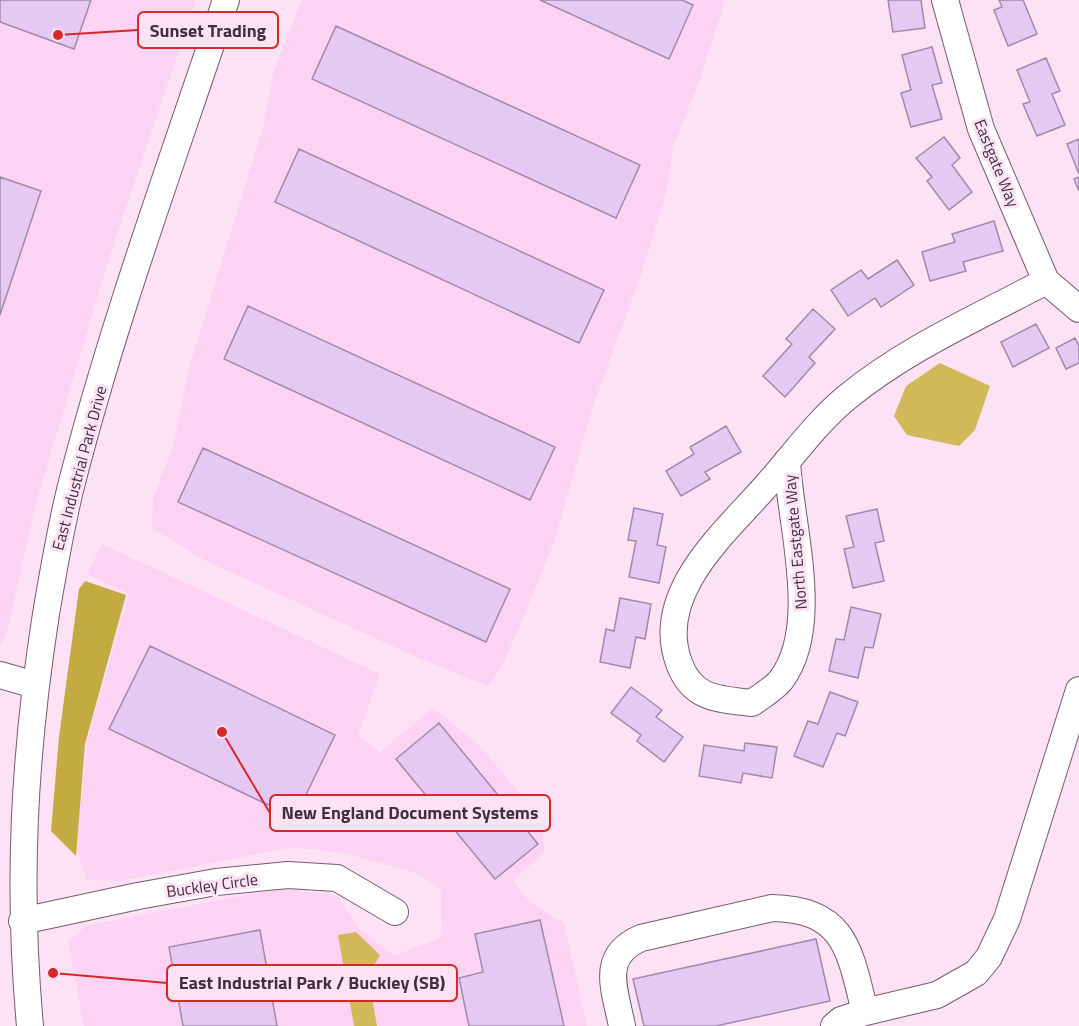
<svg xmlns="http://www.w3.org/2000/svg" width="1079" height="1026" font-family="'Titillium Web',sans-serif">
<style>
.built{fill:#fcd3f2}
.green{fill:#d1b95a}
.forest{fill:#c3aa41}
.building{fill:#e5c9f2;stroke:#9f8aa9;stroke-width:1.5}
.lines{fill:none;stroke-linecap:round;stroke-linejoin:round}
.minor-casing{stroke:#785a71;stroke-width:28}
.minor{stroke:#fff;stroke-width:26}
.labels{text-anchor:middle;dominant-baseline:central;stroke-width:6;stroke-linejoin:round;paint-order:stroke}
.street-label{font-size:16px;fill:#3f313c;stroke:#fde1f5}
.leader{fill:none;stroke:#d62828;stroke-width:2}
.callout-dot{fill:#d62828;stroke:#fde1f5;stroke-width:2}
.callout{fill:#fde1f5;stroke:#d62828;stroke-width:2}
.callout-label{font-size:18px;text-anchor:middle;font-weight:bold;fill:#3f313c}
</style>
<rect width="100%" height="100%" fill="#fde1f5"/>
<path class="built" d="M0,0H196L111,252L36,503L7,632L0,646Z
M302,0H723V8L700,78L673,147L667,190L643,269L592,409L555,540L503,665L488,686L421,659L204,560L152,528L153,499L173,446L190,365L263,128L274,71Z
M102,544L380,674L358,736L380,752L433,708L479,745L540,818L545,851L513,881L530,902L564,923L587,1026H84L68,941L86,926L282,888L338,896L359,929L394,956L442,937L441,890L417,873L344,853L293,847L118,881L86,880L76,847L88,737L129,594L87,574Z"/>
<path class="green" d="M940,363L990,386L975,430L959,446L907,435L894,416L906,386Z
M356,932L380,955L368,976L377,1026H354L338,935Z"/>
<path class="forest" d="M85,581L126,595L85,744L76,856L51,831L59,737L79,589Z"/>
<path class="building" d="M0,0H91L74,49L0,22Z
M540,0H682L693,5L669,59Z
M888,0H921L925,28L893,32Z
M999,0H1023L1037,34L1008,46L994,10L1002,7Z
M336,26L640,165L616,218L312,79Z
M932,47L942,83L932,85L942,119L911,127L901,93L911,90L902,55Z
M1046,58L1060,91L1052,94L1065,125L1037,136L1023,104L1030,102L1017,70Z
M944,137L960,158L952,165L972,192L949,210L927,181L932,177L916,158Z
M1079,139V174L1067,144Z
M299,149L604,290L579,343L275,202Z
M0,177L41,191L0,315Z
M1079,177V191L1074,179Z
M994,221L1003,251L963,262L966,271L930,281L922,252L955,242L952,234Z
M897,260L914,285L881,307L875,298L848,316L831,290L861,270L868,279Z
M248,306L555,447L530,500L224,359Z
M813,309L835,329L809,357L815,363L785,397L763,376L792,344L786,339Z
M1036,324L1049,348L1013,367L1001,342Z
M1075,338L1079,346V363L1066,369L1056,348Z
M726,426L741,452L705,472L710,479L681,496L666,471L694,454L690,447Z
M203,448L510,589L486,642L178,502Z
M634,508L663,514L657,545L666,547L659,583L629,577L636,541L628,540Z
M877,509L884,541L875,543L884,581L853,588L844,549L854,547L846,516Z
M620,598L651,604L645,639L636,637L630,668L600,662L606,629L614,631Z
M851,607L881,614L873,648L865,647L858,678L829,671L836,639L844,640Z
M150,646L335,735L301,805L283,812L109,729Z
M631,687L662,710L656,717L683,737L664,762L637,741L641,735L611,713Z
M830,692L858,702L845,736L837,733L823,767L794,756L808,721L818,724Z
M439,723L538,844L495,879L396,759Z
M745,743L777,747L772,778L743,773L741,783L699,776L704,745L744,751Z
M540,920L564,1026H469L459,978L483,972L475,934Z
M260,930L277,1026H183L169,947Z
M816,939L830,1001L716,1026H644L633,979Z"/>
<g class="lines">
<defs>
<path id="minor" d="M945,0L981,129L1046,281L1079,309
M787,461C790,524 822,626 781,680C774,689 761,696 752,703C717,699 692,699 679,663C653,593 725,533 766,486C792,457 816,423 846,398C907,348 977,318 1046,281
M0,675L35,685
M22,921L138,896L216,882L288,875L337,878L395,912
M30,1026C17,884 24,755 46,614C53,573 60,531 70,490C112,324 172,162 226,0
M622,1026C615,990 599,956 641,938L772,908C846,909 850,952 865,1012
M834,1026L841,1020L865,1012L937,995L976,973L989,957L1007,919L1079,690"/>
</defs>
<use href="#minor" class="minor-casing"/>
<use href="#minor" class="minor"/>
</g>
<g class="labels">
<g class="street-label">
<text transform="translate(997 163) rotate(68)">Eastgate Way</text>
<text transform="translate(79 468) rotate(-75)">East Industrial Park Drive</text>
<text transform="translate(795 542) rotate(-95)">North Eastgate Way</text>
<text transform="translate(212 885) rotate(-8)">Buckley Circle</text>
</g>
</g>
<path class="leader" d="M58 35L138 30M222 732L270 813M53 973L167 983"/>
<g class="callout-dot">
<circle cx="58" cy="35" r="6"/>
<circle cx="222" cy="732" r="6"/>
<circle cx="53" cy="973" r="6"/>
</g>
<g class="callout">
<rect x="138" y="12" width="140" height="36" rx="6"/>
<rect x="270" y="795" width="280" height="36" rx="6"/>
<rect x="167" y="965" width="290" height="36" rx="6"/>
</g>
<g class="callout-label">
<text x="208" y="37">Sunset Trading</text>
<text x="410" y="819">New England Document Systems</text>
<text x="312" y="989">East Industrial Park / Buckley (SB)</text>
</g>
</svg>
